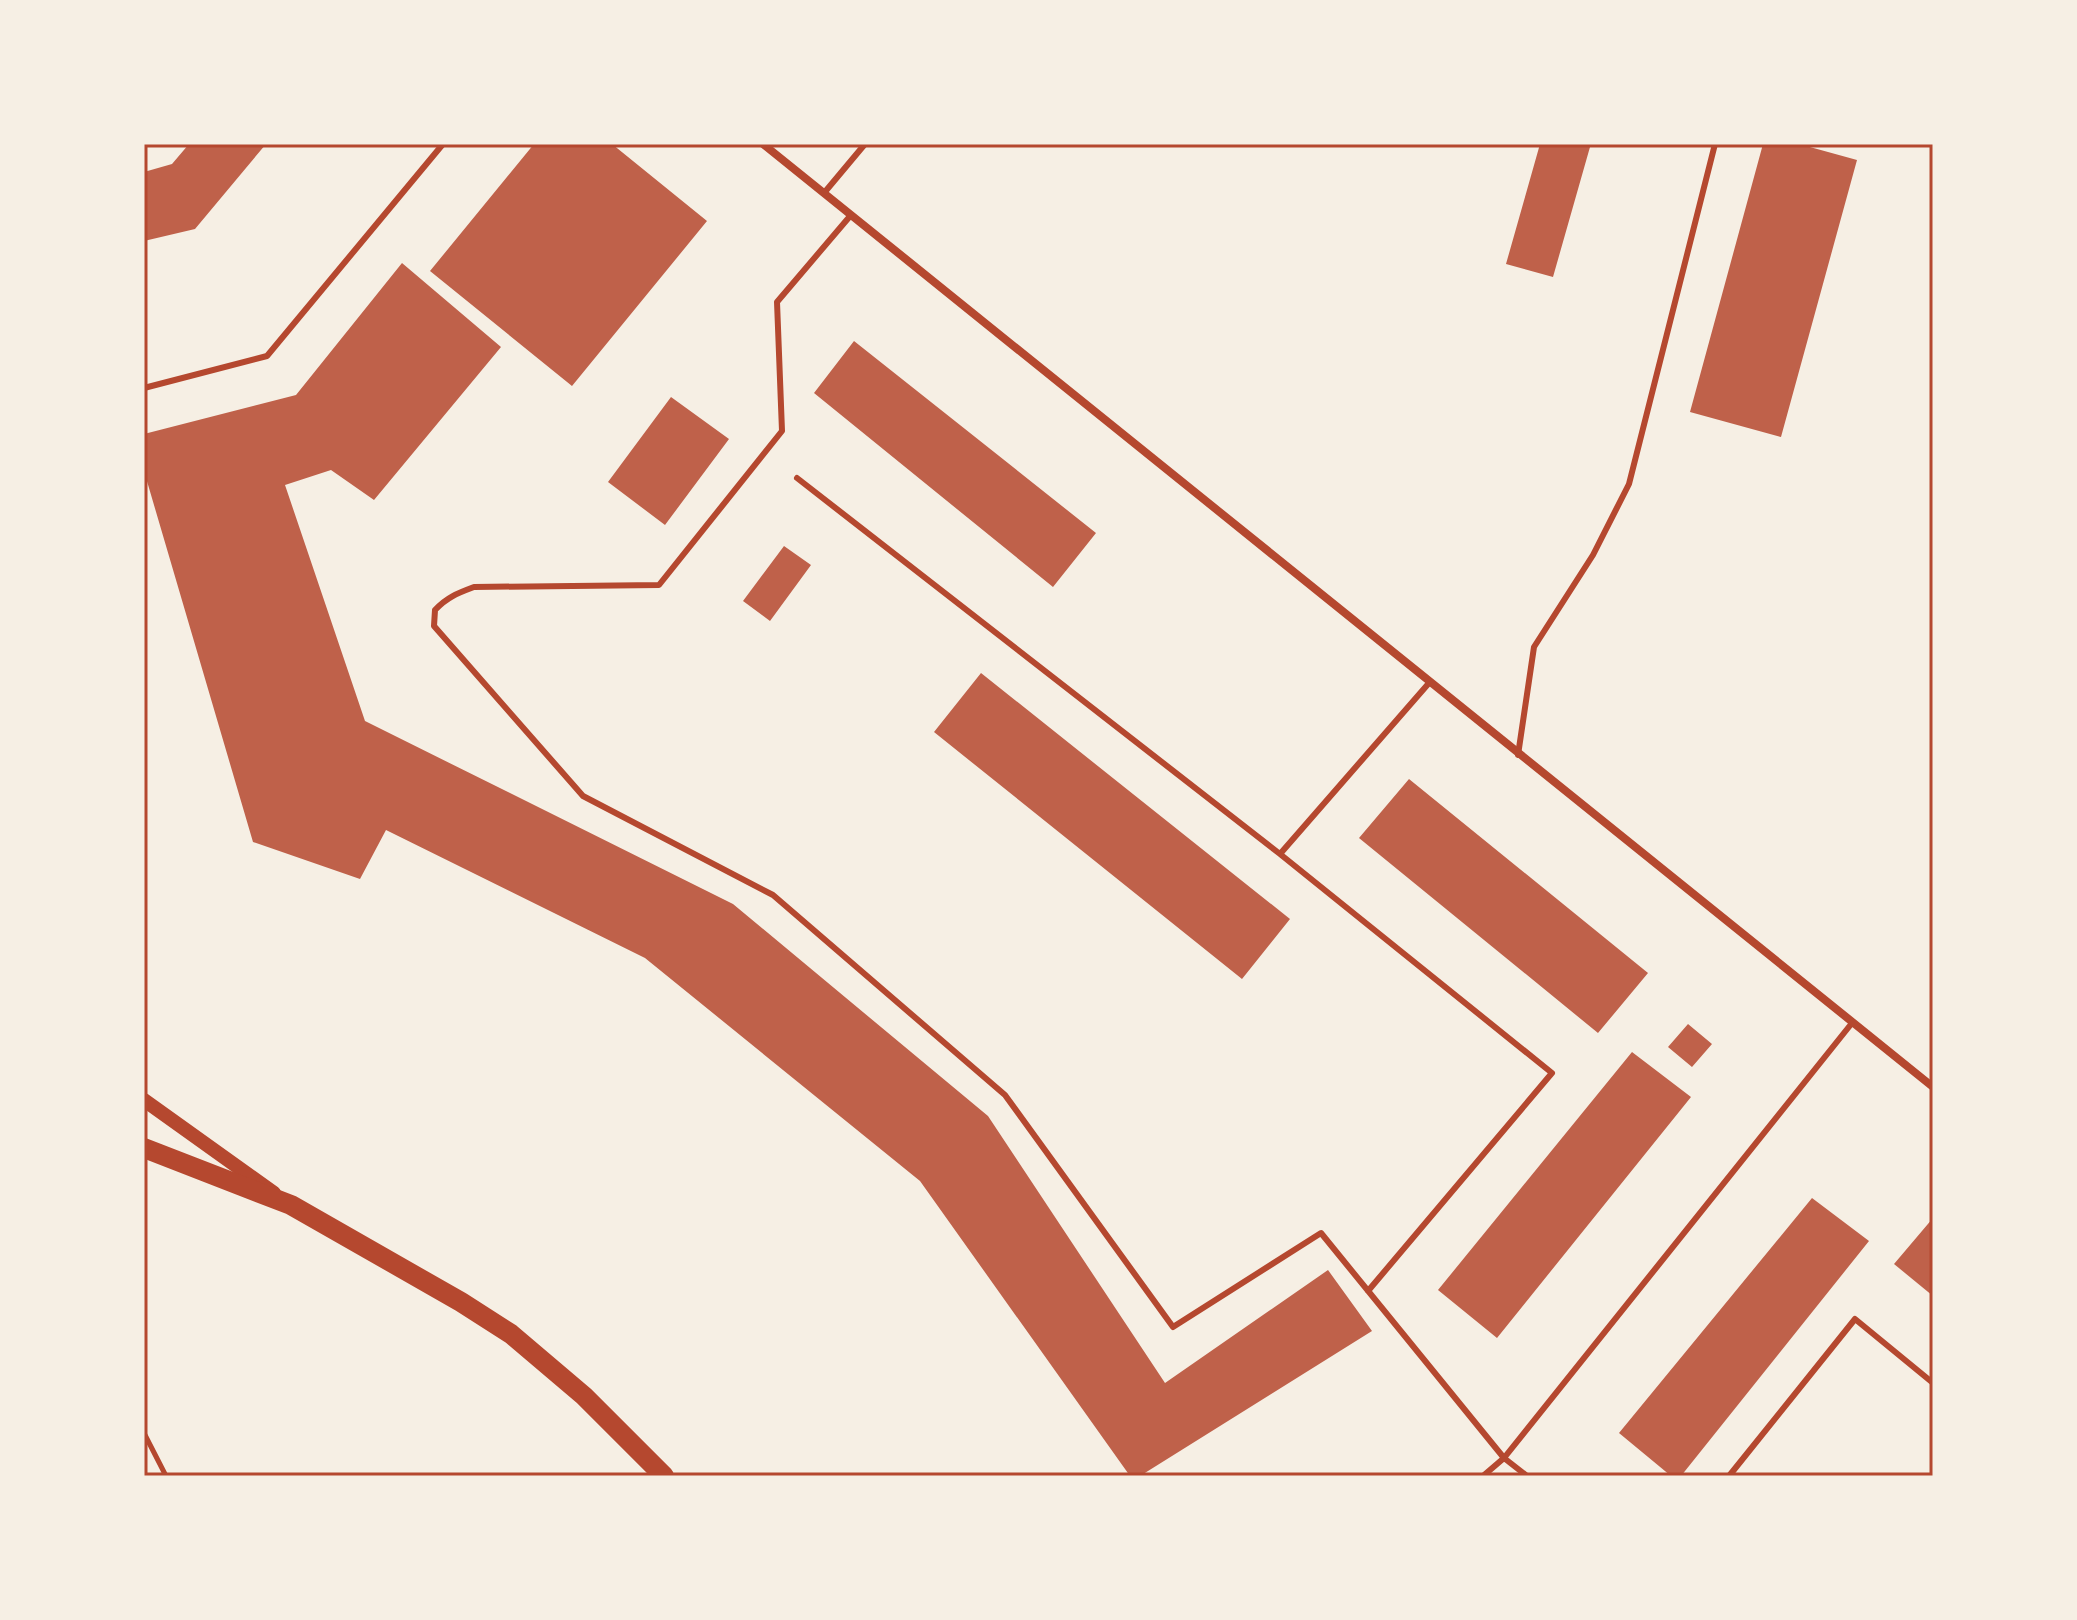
<svg xmlns="http://www.w3.org/2000/svg" width="2077" height="1620" font-family="Literata,serif">
<style>
.building{fill:#bf614a}
.lines{fill:none;stroke-linecap:round;stroke-linejoin:round}
.path{stroke:#b5482f;stroke-width:5}
.service{stroke:#b5482f;stroke-width:6}
.minor{stroke:#b5482f;stroke-width:8}
.tertiary{stroke:#b5482f;stroke-width:14}
.primary{stroke:#b5482f;stroke-width:20}
.neatline{fill:none;stroke:#b5482f;stroke-width:3}
</style>
<rect width="100%" height="100%" fill="#f6efe4"/>
<path class="building" d="M189,144H266L195,229L144,241V172L172,164Z
M534,144H612L707,221L572,386L430,271Z
M1540,144H1579L1590,147L1553,277L1506,264Z
M1763,144H1799L1857,160L1781,437L1690,412Z
M402,263L501,347L374,500L331,470L285,485L365,721L733,904L988,1116L1165,1383L1328,1270L1372,1331L1140,1476H1130L920,1181L645,958L386,830L360,879L253,842L144,471V434L296,395Z
M854,341L1096,533L1053,587L814,393Z
M671,397L729,439L665,525L608,482Z
M784,546L811,565L770,621L743,601Z
M981,673L1290,919L1242,979L934,732Z
M1409,779L1648,973L1598,1033L1359,838Z
M1688,1024L1712,1044L1692,1067L1668,1047Z
M1632,1052L1691,1097L1497,1338L1438,1290Z
M1812,1198L1869,1241L1681,1476H1671L1619,1433Z
M1933,1218V1296L1894,1264Z"/>
<g class="lines">
<path class="path" d="M144,1433L166,1476"/>
<path class="service" d="M824,193L865,144
M851,215L777,302L782,431L659,585L474,587C458,593 447,597 435,610L434,626L583,796L773,895L1005,1095L1173,1327L1321,1233L1504,1458L1527,1476
M144,388L267,356L443,144
M797,478L1280,854L1429,683
M1518,755L1534,647L1593,555L1629,484L1715,144
M1280,854L1552,1073L1368,1291
M1483,1476L1504,1458L1852,1023
M1729,1476L1855,1319L1933,1383"/>
<path class="minor" d="M763,144L1933,1087"/>
<path class="tertiary" d="M144,1100L274,1193"/>
<path class="primary" d="M144,1148L291,1205L461,1302L511,1334L584,1396L664,1476"/>
</g>
<rect width="2077" height="1620" fill="none" stroke="#f6efe4" stroke-width="292"/>
<rect x="146" y="146" width="1785" height="1328" class="neatline"/>
</svg>
